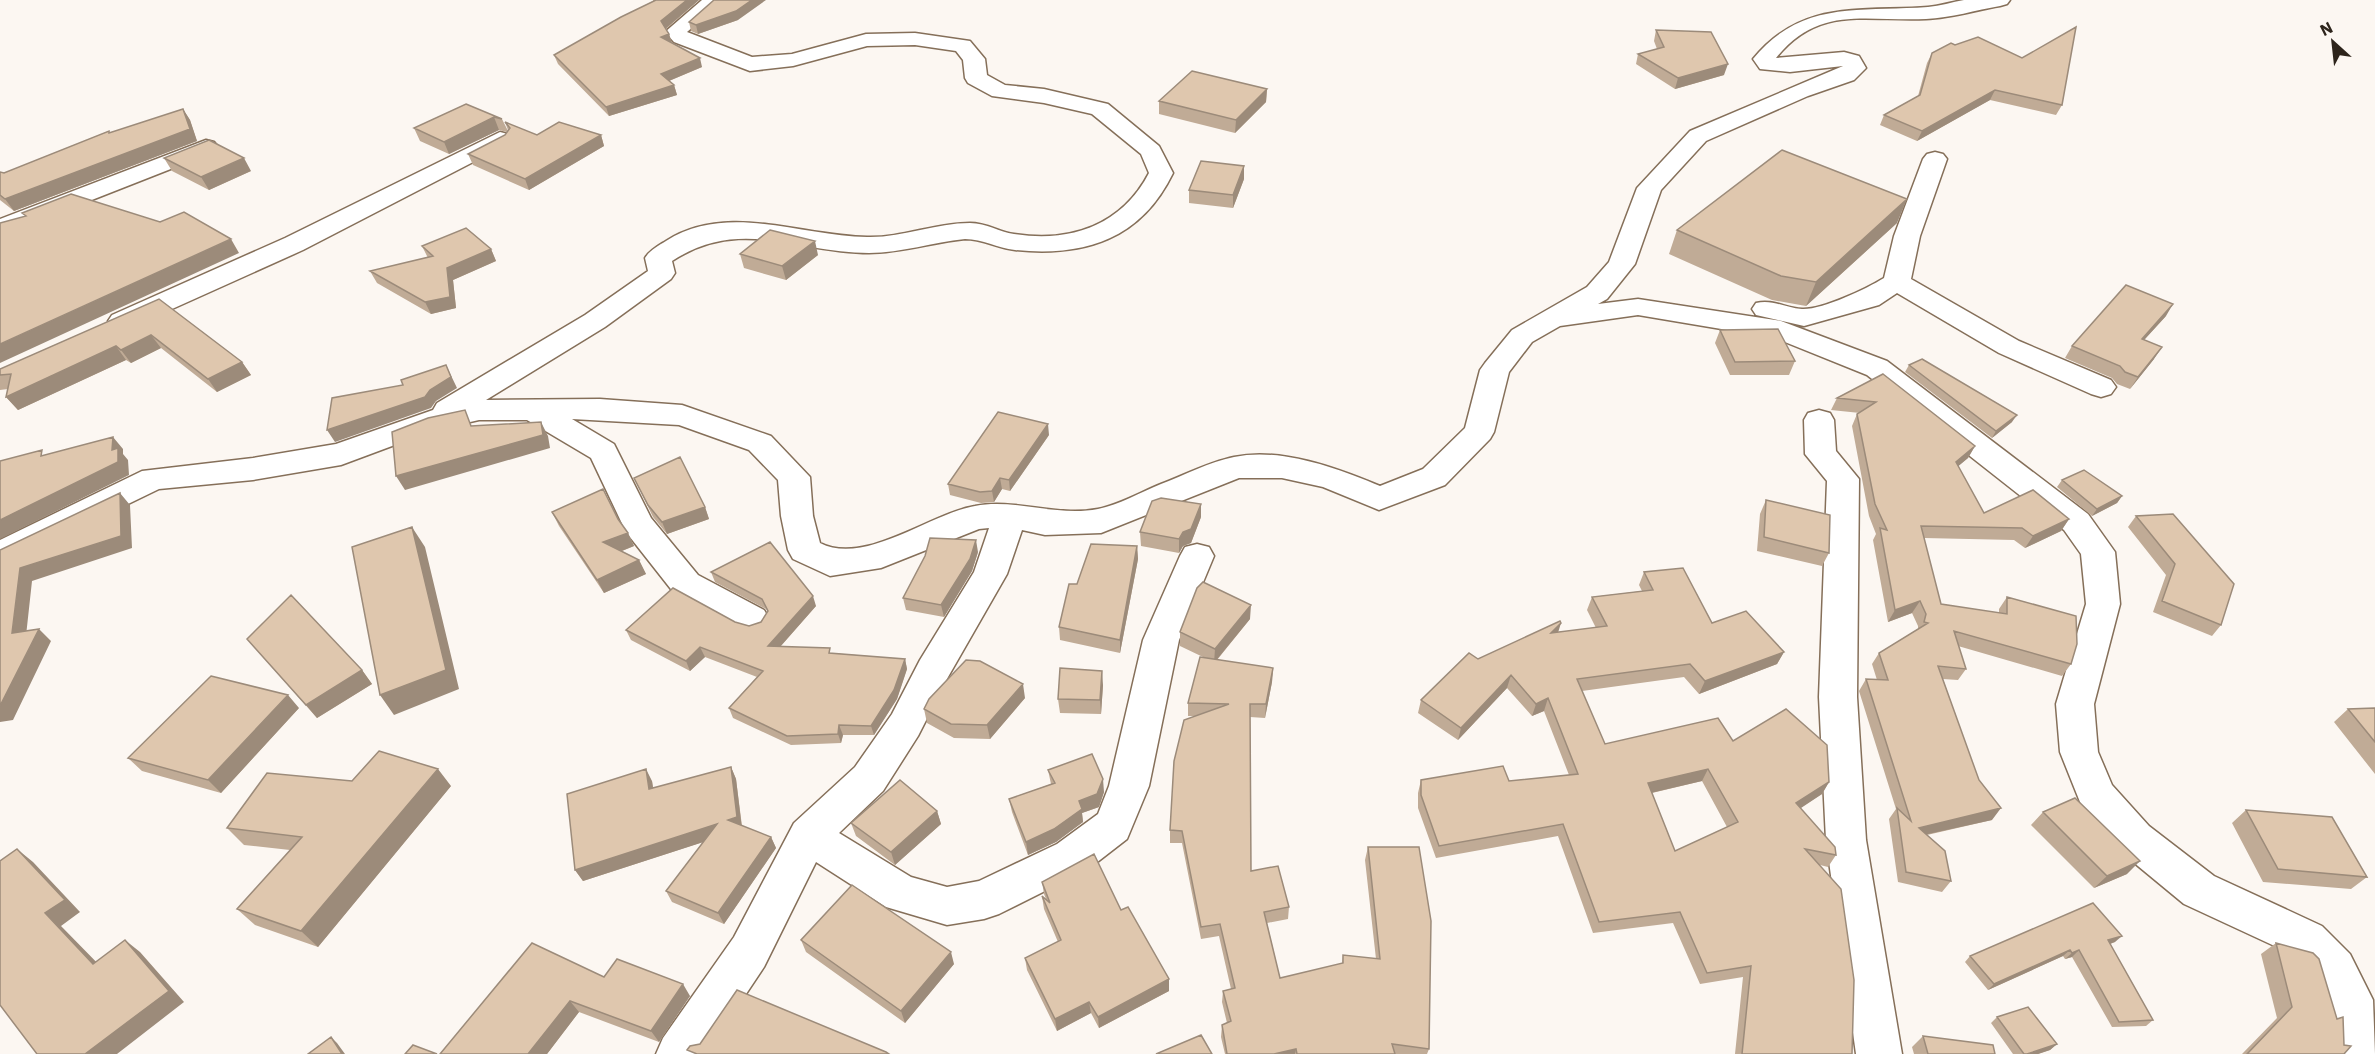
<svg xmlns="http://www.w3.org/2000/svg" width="2375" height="1054" font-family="'IBM Plex Sans',sans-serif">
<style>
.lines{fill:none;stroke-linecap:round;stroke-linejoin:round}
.minor-casing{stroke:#856f59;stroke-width:3}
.minor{fill:#fff;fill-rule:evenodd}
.wall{fill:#c0ab96;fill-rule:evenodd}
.shaded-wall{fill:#9c8b7a}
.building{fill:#dfc7ae;stroke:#9c8b7a;stroke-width:1.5;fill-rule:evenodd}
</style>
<rect width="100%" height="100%" fill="#fcf7f2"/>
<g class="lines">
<defs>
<path id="minor" d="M702,0H724L687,32L752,57L792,54L866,34L915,33L970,41L985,59L987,75L1005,85L1044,89L1108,104L1159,146L1173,173C1141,239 1085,257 1015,250C997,248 983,239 965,239C933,242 902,253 869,253C796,253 741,216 672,261L675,273L671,279L605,327L486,400L600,399L682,405L771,436L810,477L813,516L820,543C865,566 929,514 975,506C1014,498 1056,517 1098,509C1119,505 1141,492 1161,484C1185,475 1209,462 1234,457C1280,447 1337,468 1380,486L1423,469L1465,428L1480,370L1485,363L1512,330L1587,287L1609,262L1637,188L1690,131L1843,66L1790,72L1760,69L1753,59C1801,0 1858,12 1928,7C1940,6 1952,2 1964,0C1979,0 1995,0 2010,0L2007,4L2000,6C1976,10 1951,18 1926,19C1867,22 1819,4 1776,58L1844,52L1859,56L1866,68L1854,80L1808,96L1706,141L1661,190L1635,264L1607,299L1598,304L1638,299L1781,321L1887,361L2088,514L2115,552L2120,604L2094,704L2098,752L2112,785L2149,826L2214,876L2322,926L2350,954L2373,1000L2375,1054H2329V1002L2320,984L2292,954L2184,904L2121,852L2082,807L2060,752L2056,704L2086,604L2081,554L2064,530L1867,375L1775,338L1638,315L1560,326L1532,342L1509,372L1494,432L1490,439L1445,485L1379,510L1323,487L1282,478H1239L1101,533L1045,535L1022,530L1007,574L948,677L918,736L883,791L839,833L911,877L947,887L979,881L1057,844L1098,814L1109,786L1143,640L1180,556L1185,547L1197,544L1209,547L1214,556L1179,640L1149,786L1127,839L1087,870L999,914L984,919L947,925L886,907L816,862L764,967L706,1054H656L663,1038L734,937L794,823L855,767L892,714L920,660L974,572L989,528L979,529L881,568L830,576L793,559L788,550L781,516L778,480L749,450L679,425L572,419L614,444L651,518L698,575L764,610L770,620L764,630L752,634L740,630L674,593L626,532L591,458L527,420H479L435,430L341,465L253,480L159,489L0,566V540L142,471L253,458L336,444L433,410L437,403L585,315L648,271L645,258C650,250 658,246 666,241C727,202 801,236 867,237C902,238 935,223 970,223C987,223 999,232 1014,234C1071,243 1122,225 1149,173L1141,154L1092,114L1044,103L992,96L968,83L965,78L963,60L956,51L915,45L867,46L793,66L750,71L674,42L665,32Z
M500,132L508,134L512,139L508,144L303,250L132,327L122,330L112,327L108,321L112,315L285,238Z
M206,140L214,142L218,147L214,152L0,236V219Z
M1935,152L1943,154L1947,159L1920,236L1911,279L2019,341L2111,380L2116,387L2111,394L2101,397L2091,394L1999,353L1897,293L1879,305L1804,326L1756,315L1752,309L1756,303C1773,299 1785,308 1802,309C1822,310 1866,289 1884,278L1894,236L1923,159L1927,154Z
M1819,410L1830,413L1834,420L1836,451L1859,479L1857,697L1866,840L1902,1054H1856L1826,840L1819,697L1827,481L1805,454L1804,420L1808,413Z"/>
</defs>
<use href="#minor" class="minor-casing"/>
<use href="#minor" class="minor"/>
</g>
<path class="wall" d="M653,0H699L666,29L669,34L672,43L702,67L669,81L674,85L677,95L609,116L558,64L554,55L653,1Z
M738,20L698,34L691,31L689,22Z
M1656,30L1724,75L1675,89L1636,64L1638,54L1657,49L1654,41Z
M1932,53L2062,105L2056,115L1990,100L1917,141L1880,125L1884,115L1918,96L1927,63Z
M1267,89L1266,102L1235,133L1159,114V101Z
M466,104L502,119L508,131V130L505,122L537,135H601L604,146L529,190L473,165L468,154L505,135L507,132L499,130L449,154L420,141L414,128Z
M183,109L190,120L197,141L14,211L0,200V172L4,173L109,131L110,133Z
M164,158L251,171L209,190L172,171Z
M1244,179L1233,208L1189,203V190Z
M1897,223L1806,306L1772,300L1669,254L1677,230Z
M422,246L491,249L496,261L453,280L456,308L431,314L377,283L370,271L428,258Z
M740,254L818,255L786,280L744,268Z
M159,299L242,362L251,375L217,392L161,348L131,363L126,360L18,410L6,397L8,389L0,390V369Z
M2166,316L2144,340L2154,359L2130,389L2117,384L2112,378L2065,358L2072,346Z
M1720,330L1795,361L1789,375H1730L1715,343Z
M1909,365L2012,422L1992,438L1905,372Z
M1883,374L1975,446L1968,458L1958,466L1984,513L2069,519L2061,531L2025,548L2014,540L1924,538L1941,604L1999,613V609L2007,597L2071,664L2062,676L1958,646L1966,669L1958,680L1943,679L1992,820L1927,835L1951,881L1942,892L1898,882L1889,819L1896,809L1859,691L1866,679L1877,680L1872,664L1879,653L1918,629V626L1912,613L1888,622L1873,540L1876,534L1869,516L1852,426L1857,414L1860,413L1831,410L1837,398Z
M1049,435L1010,491L1002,489L994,502L981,503L950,495L948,484Z
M634,478L705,507L709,519L667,534L653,517Z
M2062,480L2122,496L2117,503L2092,516L2057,487Z
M1766,500L1829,553L1822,566L1757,551L1760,514Z
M552,512L628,533L634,546L622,551L639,560L646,574L604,593L559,526Z
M2173,514L2221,625L2212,636L2153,612L2166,575L2128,527L2136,516Z
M1201,517L1191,543L1183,546L1179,553L1141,546L1140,532Z
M1137,546L1138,559L1120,653L1060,640L1059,627Z
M978,552L972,571L944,617L906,610L903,598Z
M711,572L816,606L780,647L832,653L905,659L907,669L897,699L874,735H843L841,743L791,745L733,718L729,708L757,677L705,657L690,671L631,640L626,630L735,622L749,626L761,622L768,612L766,609L715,582Z
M1644,572L1712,623L1784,652L1777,664L1699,694L1684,677L1582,691L1605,744L1733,741L1829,782L1822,794L1800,808L1836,855L1828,867L1820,865L1852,1054H1735L1743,977L1700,984L1673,923L1593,933L1558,836L1436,858L1418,808V793L1421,780L1509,781L1569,775L1544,711L1532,716L1507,688L1458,740L1418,713L1421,700L1478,659L1558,632L1596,628L1587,610L1592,597L1642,591L1639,585ZM1702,781L1727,827L1675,851L1652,793Z
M1250,619L1217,660L1273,668L1272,682L1265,718L1250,717L1251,871L1289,907L1288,919L1267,923L1280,978L1342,964L1343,955L1376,959L1365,860L1368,847L1429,1049L1427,1054H1225L1221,1037L1222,1025L1227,1023L1222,1002L1223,991L1231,989L1219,936L1201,939L1182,843H1170V830L1194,716H1188V703L1203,657L1180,646V632Z
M247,639L362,670L372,684L317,718Z
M1103,685L1101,714L1060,713L1058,699Z
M1025,698L990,739L954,738L927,723L924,709Z
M299,708L221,793L142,771L128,758Z
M2375,708V774L2334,722L2348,709Z
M731,767L736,779L742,826L771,837L776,848L724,924L672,902L666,891L703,842L583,881L575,870L652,781L653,788Z
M1048,770L1104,792L1099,807L1082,813L1083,822L1056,842L1028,855L1012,812L1009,799L1051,784Z
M451,786L318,947L255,925L237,909L290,850L244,845L227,828Z
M2246,810L2367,877L2351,889L2263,882L2232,823Z
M937,811L941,824L895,865L856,836L851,823Z
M2043,812L2127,874L2094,888L2031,825Z
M1042,882L1121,910L1169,979V991L1099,1028L1091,1013L1057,1031L1027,970L1025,958L1058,942L1044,909L1042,896L1046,899L1044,894Z
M801,940L954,964L905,1023L806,952Z
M2115,942L2110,944L2153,1020L2146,1026L2112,1027L2072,957L2065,959L2063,956L1988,990L1965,962L1970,956Z
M2276,943L2344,1054H2242L2277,1018L2261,954Z
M604,977L690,996L659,1042L579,1012L547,1054H440Z
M1997,1017L2057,1044L2050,1050L2038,1054H2013L1991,1023Z
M1923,1036L1995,1054H1914L1912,1047Z"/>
<path class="shaded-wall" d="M687,0H699L664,30L661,21Z
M752,0H766L738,20L698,34L696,25Z
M669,34L672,43L661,37Z
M700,58L702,67L664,83L661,74Z
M1728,64L1724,75L1675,89L1678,78Z
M674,85L677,95L609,116L606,107Z
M1267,89L1266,102L1235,133L1236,120Z
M1995,90L1990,100L1917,141L1922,131Z
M183,109L190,120L197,141L14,211L5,199Z
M494,117L499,130L449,154L444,142Z
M601,135L604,146L529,190L525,179Z
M244,158L251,171L209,190L201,177Z
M1244,166V179L1233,208V195Z
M1907,199L1897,223L1806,306L1816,282Z
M231,239L239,253L0,363V344Z
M815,241L818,255L786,280L782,266Z
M491,249L496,261L453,280L456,308L431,314L425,302L447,268Z
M2173,304L2166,316L2134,351L2142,339Z
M151,335L161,348L131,363L121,350Z
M116,346L126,360L18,410L6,397Z
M2162,347L2154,359L2130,389L2138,377Z
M242,362L251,375L217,392L208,379Z
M446,365L457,388L436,401L431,408L335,442L327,430Z
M2017,415L2012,422L1992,438L1996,431Z
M541,422L548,436L550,448L405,490L396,476Z
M1048,424L1049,435L1010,491L1009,480Z
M113,437L123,449V454L128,460L129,475L0,539V520L112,450Z
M1975,446L1968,458L1949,474L1956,462Z
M1000,478L1002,489L994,502L992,491Z
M120,493L130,505L132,548L32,581L25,645L12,633L20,568Z
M2122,496L2117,503L2092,516L2097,509Z
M1201,504V517L1191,543L1183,546L1179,553V539Z
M705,507L709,519L667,534L662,522Z
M2069,519L2061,531L2025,548L2033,536Z
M412,527L425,547L459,689L394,715L380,695Z
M628,533L634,546L609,556L603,542Z
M976,540L978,552L972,571L944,617L941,605Z
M1137,546L1138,559L1120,653V640Z
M639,560L646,574L604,593L597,580Z
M813,596L816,606L772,656L768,646Z
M1920,601L1912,613L1888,622L1895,610Z
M1251,605L1250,619L1214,663L1215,649Z
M1561,623L1557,636L1551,633Z
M39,629L51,641L13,720L0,722V706Z
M700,647L705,657L690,671L686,661Z
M1784,652L1777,664L1699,694L1705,681Z
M905,659L907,669L897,699L874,735L871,726Z
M1273,668L1272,682L1265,718L1266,704Z
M362,670L372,684L317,718L306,705Z
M1102,671L1103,685L1101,714L1100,700Z
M1511,675L1507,688L1458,740L1461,728Z
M1023,684L1025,698L990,739L987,725Z
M288,695L299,708L221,793L208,780Z
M1548,698L1544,711L1532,716L1536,704Z
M839,725L843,735L841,743L838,734Z
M731,767L736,779L742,829L728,820Z
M438,769L451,786L318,947L301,931Z
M646,769L652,781L655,801L649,789Z
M1708,769L1702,781L1642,795L1648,783Z
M1103,779L1104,792L1099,807L1082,813L1083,822L1056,842L1028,855L1026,842L1079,801Z
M1829,782L1822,794L1789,816L1796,803Z
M2001,808L1992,820L1910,838L1919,828Z
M937,811L941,824L895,865L891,852Z
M717,824L722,836L583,881L575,870Z
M771,837L776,848L724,924L718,913Z
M17,849L33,862L80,912L61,926L109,975L93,964L45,913Z
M2140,861L2127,874L2094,888L2107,876Z
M2122,936L2115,942L2101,947L2108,940Z
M125,940L140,952L184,1002L117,1054H85Z
M2070,950L2063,956L1988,990L1994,984Z
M2079,950L2072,957L2065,959L2072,953Z
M951,952L954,964L905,1023L901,1011Z
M1169,979V991L1099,1028L1098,1017Z
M683,984L690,996L659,1042L651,1031Z
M570,1001L579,1012L547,1054H528Z
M1089,1002L1091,1013L1057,1031L1055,1019Z
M331,1037L337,1043L345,1054H342Z
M2057,1044L2050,1050L2038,1054H2027Z
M1296,1049L1295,1054H1274Z"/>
<path class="building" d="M656,0H687L661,21L669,34L661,37L700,58L661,74L674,85L606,107L554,55L621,17Z
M714,0H752L736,11L696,25L689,22Z
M2076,27L2062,105L1995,90L1922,131L1884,115L1920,95L1932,53L1951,43L1955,45L1978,37L2022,58Z
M1656,30L1711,32L1728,64L1678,78L1638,54L1664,47Z
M1192,71L1267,89L1236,120L1159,101Z
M466,104L502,119L494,117L444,142L414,128Z
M183,109L190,129L5,199L0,195V172L4,173L109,131V133Z
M505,122L537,135L559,122L601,135L525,179L468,154L505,135L510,128Z
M209,140L244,158L201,177L164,158Z
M1782,150L1907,199L1816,282L1781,276L1677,230Z
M1201,161L1244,166L1233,195L1189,190Z
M71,194L160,222L184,212L231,239L0,344V223L26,216L22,213Z
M466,228L491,249L447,268L450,297L425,302L370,271L433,256L422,246Z
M770,230L815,241L782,266L740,254Z
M2126,285L2173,304L2142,339L2162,347L2138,377L2125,372L2120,366L2072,346Z
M159,299L242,362L208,379L151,335L121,350L116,346L6,397L11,374L0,375V369Z
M1778,329L1795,361L1735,362L1720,330Z
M1922,359L2017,415L1996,431L1909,365Z
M446,365L451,377L430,390L425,397L327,430L332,398L403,385L401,380Z
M1883,374L1975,446L1956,462L1984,513L2033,490L2069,519L2033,536L2022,528L1921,526L1941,604L2007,614V597L2076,616L2077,644L2071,664L1954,631L1966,669L1938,666L1979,780L2001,808L1919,828L1945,851L1951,881L1906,872L1897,808L1911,821L1866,679L1888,680L1879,653L1928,623L1924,622L1926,614L1920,601L1895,610L1880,528L1887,530L1875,504L1857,414L1876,402L1837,398Z
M465,410L471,426L541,422L543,435L396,476L392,432L428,418Z
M998,412L1048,424L1009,480L1000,478L992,491L980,492L948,484Z
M113,437L112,450L118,448V462L0,520V461L42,450L41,456Z
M680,457L705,507L662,522L648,505L634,478Z
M2084,470L2122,496L2097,509L2062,480Z
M603,489L618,519L628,533L603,542L639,560L597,580L552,512Z
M120,493L121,536L20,568L12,633L39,629L0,706V550Z
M1161,498L1201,504L1191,529L1183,532L1179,539L1140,532L1152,501Z
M1766,500L1830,515L1829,553L1764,537Z
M2173,514L2234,584L2221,625L2162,601L2175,564L2136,516Z
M412,527L446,670L380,695L352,547Z
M930,538L976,540L970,559L941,605L903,598L925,556Z
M770,542L813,596L768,646L830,648L829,653L905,659L894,690L871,726L839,725L838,734L787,736L729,708L763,671L700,647L686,661L626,630L673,588L735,622L749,626L761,622L768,611L762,599L711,572Z
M1091,544L1137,546L1120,640L1059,627L1069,584H1077Z
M1683,568L1712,623L1746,611L1784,652L1705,681L1690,664L1577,679L1605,744L1718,718L1733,741L1786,709L1827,745L1829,782L1796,803L1835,847L1836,855L1805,849L1841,889L1854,980L1852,1054H1742L1751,966L1707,973L1680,912L1599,922L1563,824L1439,846L1421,795V780L1503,766L1509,781L1578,774L1548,698L1536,704L1511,675L1461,728L1421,700L1469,653L1478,659L1560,621L1561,623L1551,633L1607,626L1592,597L1653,590L1644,572ZM1708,769L1738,822L1675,851L1648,783Z
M1203,582L1251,605L1215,649L1180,632L1197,588Z
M291,595L362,670L306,705L247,639Z
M1200,657L1273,668L1266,704H1250L1251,871L1278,866L1289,907L1264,912L1280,978L1343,963V955L1380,959L1368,847H1419L1431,921L1429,1049L1392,1044L1395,1054H1297L1296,1049L1274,1054H1227L1222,1025L1231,1021L1223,991L1235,988L1220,924L1201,927L1182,831L1170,830L1174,761L1184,720L1229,704L1188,703Z
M966,660L980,661L1023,684L987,725L951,724L924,709L929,699Z
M1060,668L1102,671L1100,700L1058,699Z
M211,676L288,695L208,780L128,758Z
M2375,708V742L2348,709Z
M379,751L438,769L301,931L237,909L302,837L227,828L267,773L352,781Z
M1092,754L1103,779L1097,794L1079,801L1082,809L1054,829L1026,842L1009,799L1055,783L1048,770Z
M731,767L737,817L728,820L771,837L718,913L666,891L717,824L575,870L567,794L646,769L649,789Z
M900,780L937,811L891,852L851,823Z
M2075,798L2140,861L2107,876L2043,812Z
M2246,810L2332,817L2367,877L2278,869Z
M17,849L65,900L45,913L93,964L125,940L169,991L85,1054H37L0,1005V861Z
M1094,854L1121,910L1128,907L1169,979L1098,1017L1089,1002L1055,1019L1025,958L1061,940L1042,896L1050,903L1042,882Z
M852,885L951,952L901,1011L801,940Z
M2093,903L2122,936L2108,940L2153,1020L2119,1022L2079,950L2072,953L2070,950L1994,984L1970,956Z
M532,943L604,977L617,959L683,984L651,1031L570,1001L528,1054H440Z
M2276,943L2313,953L2319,959L2337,1019L2343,1017L2344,1045L2351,1046L2344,1054H2247L2292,1007Z
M737,990L886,1052L889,1054H697L687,1050L690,1046L700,1044Z
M2028,1007L2057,1044L2027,1054H2024L1997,1017Z
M1201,1035L1212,1054H1156Z
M1923,1036L1993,1045L1995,1054H1928Z
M331,1037L342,1054H308Z
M413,1045L437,1054H405Z"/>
<g transform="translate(2333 42) rotate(333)" stroke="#fcf7f2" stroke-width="4.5" paint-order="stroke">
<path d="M0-4.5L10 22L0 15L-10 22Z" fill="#2d241b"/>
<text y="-9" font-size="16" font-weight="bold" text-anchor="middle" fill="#2d241b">N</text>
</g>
</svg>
